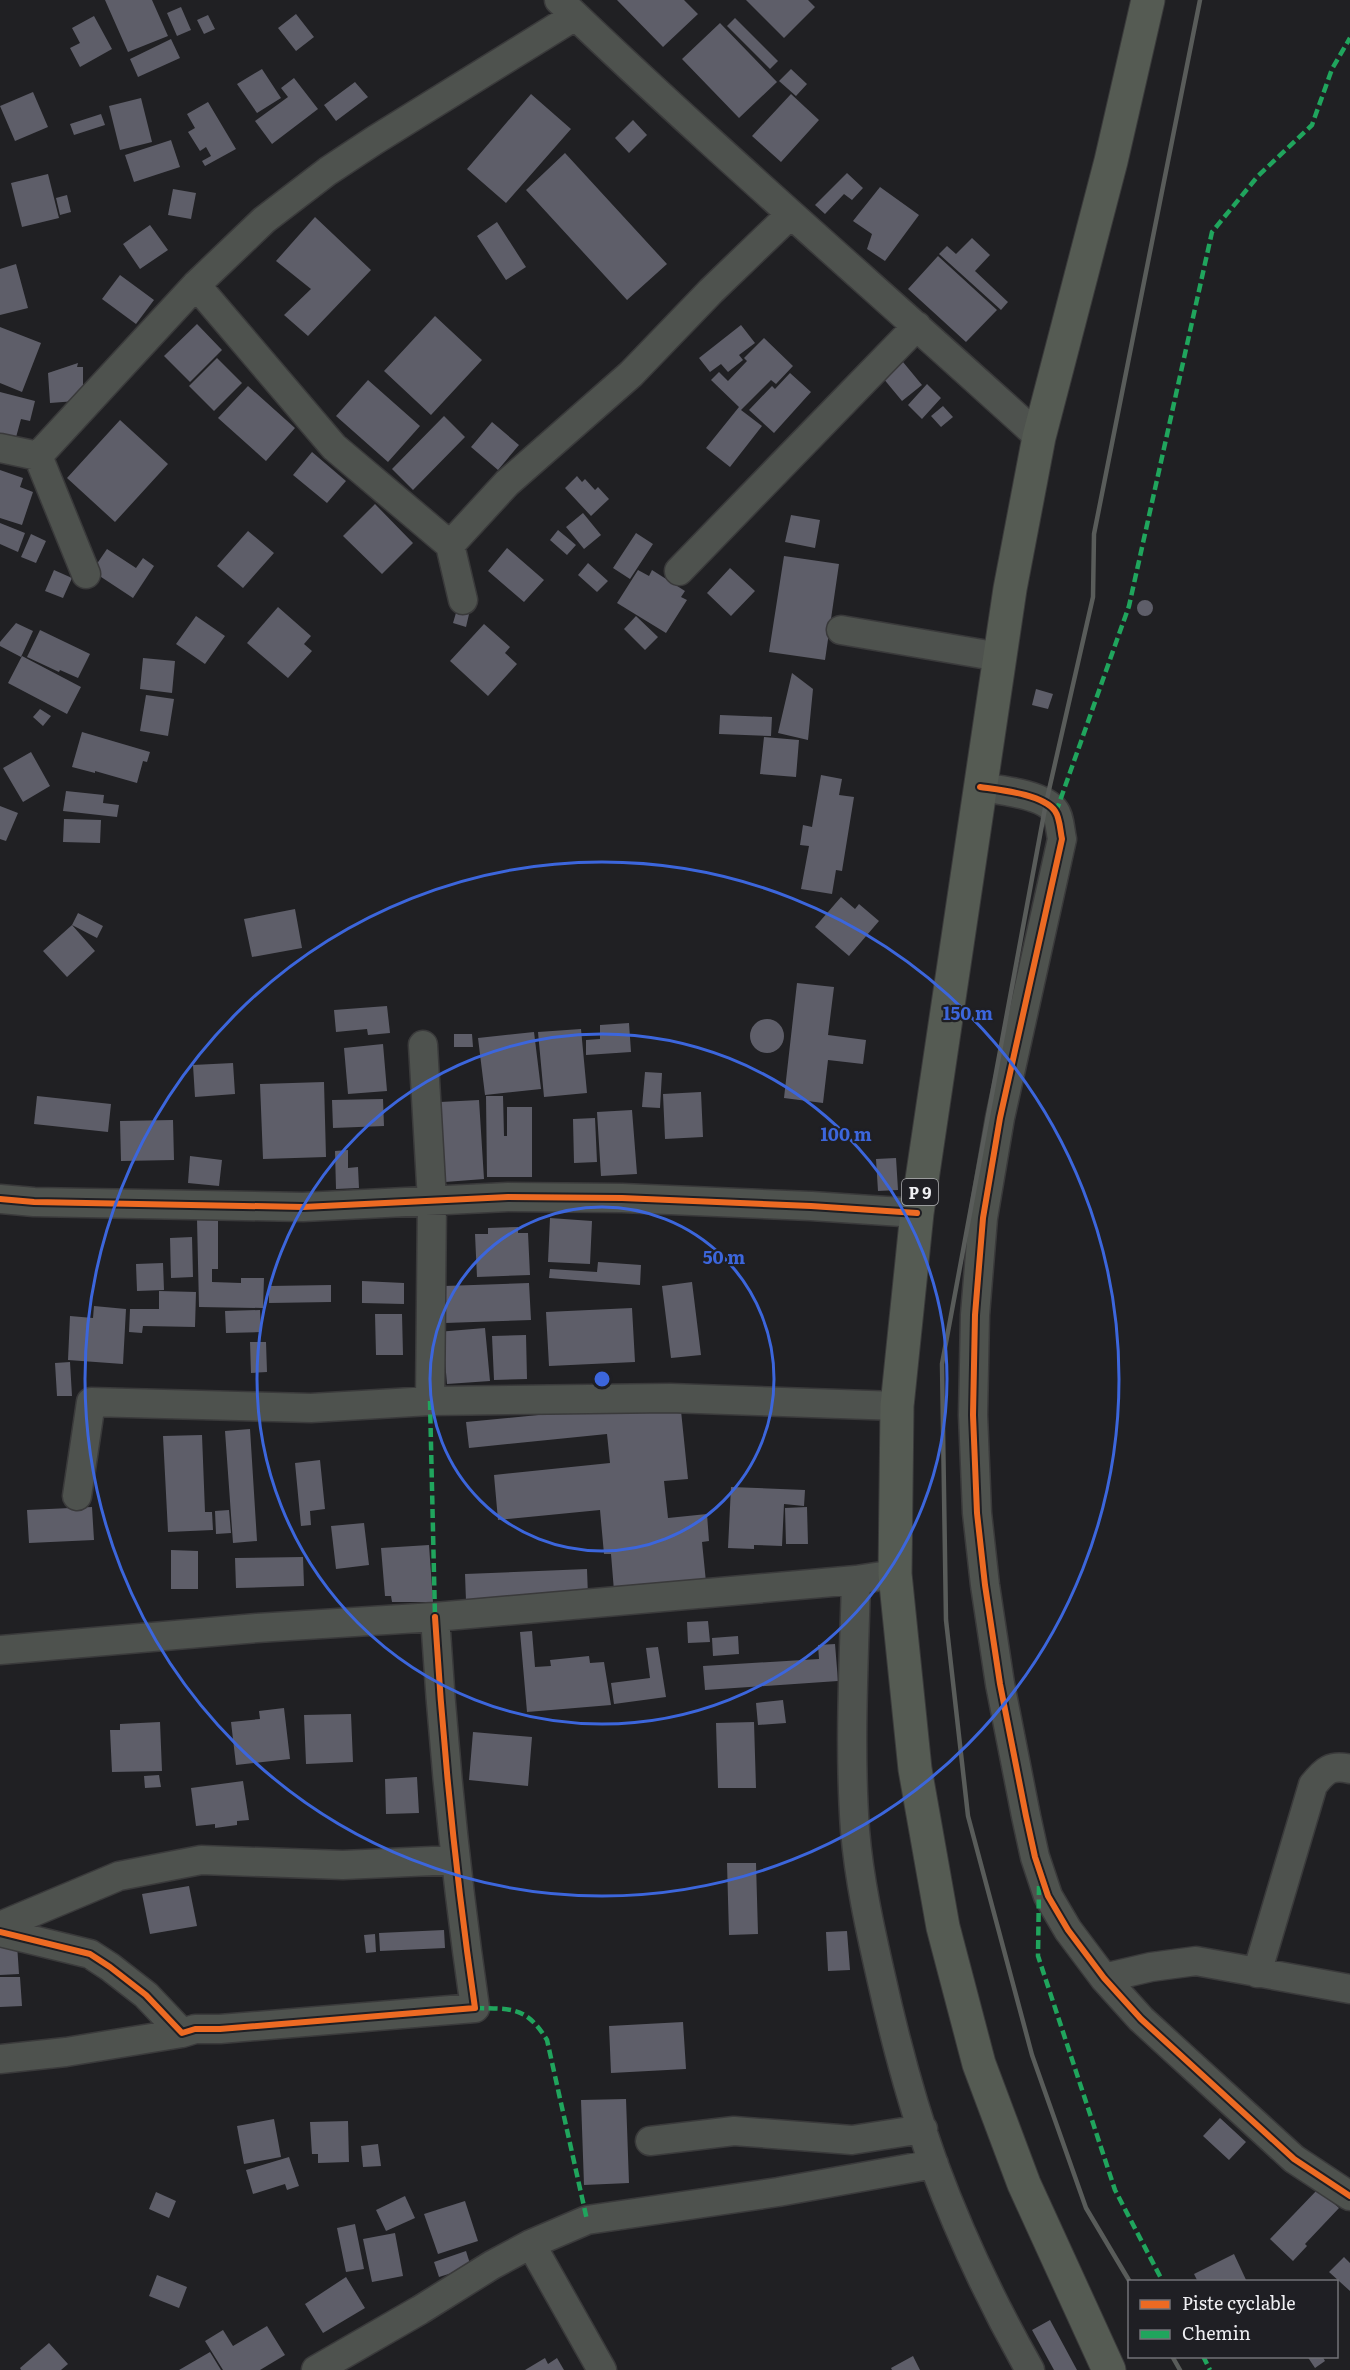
<svg xmlns="http://www.w3.org/2000/svg" width="1350" height="2370" font-family="Literata,serif">
<style>
.building{fill:#5e5e69}
.lines{fill:none;stroke-linecap:round;stroke-linejoin:round}
.minor-casing{stroke:#3a3a3b;stroke-width:31}
.major-casing{stroke:#3a3a3b;stroke-width:35}
.minor{stroke:#4e524e;stroke-width:28}
.major{stroke:#555b53;stroke-width:33}
.rail{stroke:#595c5a;stroke-width:4.5}
.quiet{stroke:#20a55d;stroke-width:4.5;stroke-dasharray:9 4.5;stroke-linecap:butt}
.cycleway-casing{stroke:#1f1f24;stroke-width:10}
.cycleway{stroke:#ed6a23;stroke-width:6}
.ring{fill:none;stroke:#3c66dc;stroke-width:3}
.labels{text-anchor:middle;dominant-baseline:central;stroke-width:4.5;stroke-linejoin:round;paint-order:stroke}
.shield{fill:#1f1f24;stroke:#b1b1b5;stroke-width:1.5}
.shield-label{font-size:16px;font-weight:bold;fill:#efeff3}
.centre{fill:#3c66dc;stroke:#1f1f24;stroke-width:3}
.ring-label{font-size:18px;text-anchor:middle;font-weight:bold;fill:#3c66dc;stroke:#1f1f24;stroke-width:4.5;stroke-linejoin:round;paint-order:stroke}
</style>
<rect width="100%" height="100%" fill="#202023"/>
<path class="building" d="M105,0H152L168,36L128,52Z
M617,0H684L698,14L663,47Z
M746,0H808L815,7L784,38Z
M181,7L191,30L177,36L167,13Z
M296,14L314,37L296,51L278,28Z
M208,15L215,29L204,34L197,20Z
M94,16L112,49L80,67L70,48L80,43L72,28Z
M735,18L778,61L770,69L727,26Z
M720,23L777,82L739,118L682,59Z
M171,39L180,58L138,77L130,59Z
M262,69L281,98L257,113L237,84Z
M791,69L807,84L796,96L779,81Z
M294,78L318,109L272,144L255,121L288,97L281,88Z
M355,82L368,97L336,121L324,105Z
M33,92L48,127L15,141L0,106Z
M531,94L571,129L506,203L467,169Z
M791,94L819,120L781,162L752,136Z
M141,98L152,142L120,150L109,106Z
M208,102L236,149L205,166L202,161L211,156L206,147L200,151L188,132L195,128L187,114Z
M101,114L105,125L74,135L70,124Z
M633,120L647,135L629,153L615,138Z
M171,140L180,167L134,182L125,155Z
M565,153L667,264L627,300L526,190Z
M847,173L863,188L852,200L844,194L825,214L815,205Z
M48,174L59,218L22,227L11,183Z
M880,187L919,215L885,261L867,249L872,234L853,221Z
M173,189L196,193L191,219L168,215Z
M67,195L71,212L60,215L56,198Z
M315,217L371,270L308,336L284,315L311,289L276,261Z
M497,222L526,267L506,280L477,236Z
M150,225L168,250L140,269L123,244Z
M972,238L990,255L975,271L1008,302L1001,310L939,254L947,246L956,254Z
M938,256L997,310L966,342L908,289Z
M16,264L28,308L0,315V269Z
M120,275L154,300L136,324L102,299Z
M435,316L482,360L431,415L384,371Z
M197,324L222,350L190,382L164,356Z
M741,325L755,343L739,355L743,360L728,372L721,364L710,372L699,358Z
M0,327L41,343L22,392L0,383Z
M764,338L793,366L776,384L771,380L741,410L762,426L730,467L706,448L739,407L711,380L719,372L728,381L747,361L744,358Z
M217,358L242,383L214,411L189,386Z
M903,362L922,385L902,401L883,378Z
M78,363L77,367H83V391L77,392L76,401L50,403L48,373Z
M790,373L811,392L774,433L749,410L772,386L775,389Z
M368,380L420,426L388,462L336,416Z
M927,384L941,398L922,419L908,405Z
M248,386L295,428L266,461L218,418Z
M0,392L35,401L30,421L21,419L15,441L0,436Z
M943,406L953,417L941,427L931,416Z
M444,416L465,437L413,490L392,469Z
M120,420L168,464L115,522L67,478Z
M492,422L519,445L498,470L471,447Z
M312,452L346,481L327,503L293,475Z
M0,470L23,478L20,487L33,492L22,525L0,518Z
M577,476L582,482L585,479L595,490L598,487L609,499L591,516L565,488Z
M375,504L413,543L382,574L343,536Z
M583,513L601,535L584,549L566,527Z
M791,515L820,520L815,548L785,542Z
M0,523L25,533L18,552L0,544Z
M558,530L576,545L567,555L550,540Z
M248,531L274,553L243,588L217,566Z
M636,533L653,544L630,579L613,568Z
M31,534L46,541L36,563L21,557Z
M507,548L544,580L524,602L488,571Z
M107,549L136,568L143,558L154,566L133,598L92,571Z
M784,556L839,564L825,660L769,652Z
M588,563L608,581L597,592L578,575Z
M730,568L755,591L731,616L707,593Z
M54,570L72,578L63,598L45,591Z
M638,570L649,576L652,570L685,591L681,597L687,600L666,633L617,603Z
M1137 608a8 8 0 1 1 16 0a8 8 0 1 1-16 0Z
M458,606L470,610L466,627L453,623Z
M278,607L311,636L304,644L312,651L288,678L247,643Z
M196,616L225,636L205,664L176,644Z
M636,616L658,637L645,650L624,629Z
M16,623L33,631L21,657L0,646V642Z
M484,624L510,647L505,653L517,664L488,696L450,661Z
M40,630L90,654L78,678L60,670L59,672L27,657Z
M22,656L81,687L67,714L8,683Z
M143,658L175,661L172,693L140,689Z
M792,673L813,689L808,740L778,733Z
M1036,689L1053,694L1048,709L1032,705Z
M146,695L174,699L168,736L140,731Z
M40,709L51,716L43,726L33,717Z
M720,715L772,717L771,736L719,734Z
M82,732L150,752L147,762L143,761L137,783L95,771V773L72,767Z
M764,737L799,740L796,777L760,774Z
M31,752L50,786L23,802L3,768Z
M821,775L842,779L839,795L854,797L842,871L836,870L832,894L801,889L809,846L800,845L803,825L812,827Z
M66,791L104,795L103,803L119,805L117,817L63,811Z
M0,806L18,813L6,841L0,839Z
M64,819L101,820L100,843L63,842Z
M841,897L855,909L859,904L879,921L849,956L815,927Z
M295,909L302,948L252,957L244,919Z
M78,913L103,926L97,938L72,925L95,951L67,977L43,951L72,925Z
M797,983L834,987L828,1035L866,1040L863,1064L828,1060L823,1103L784,1098Z
M387,1006L390,1033L368,1035L367,1029L336,1032L334,1010Z
M750 1036a17 17 0 1 1 34 0a17 17 0 1 1-34 0Z
M629,1023L631,1052L586,1055V1040L600,1039V1025Z
M581,1029L587,1093L544,1097L538,1032Z
M534,1032L541,1089L485,1095L478,1038Z
M454,1034H472L473,1047H454Z
M383,1044L387,1091L348,1094L344,1048Z
M233,1063L235,1094L195,1097L193,1065Z
M645,1072L662,1073L660,1108L642,1107Z
M324,1082L326,1157L263,1159L260,1084Z
M701,1092L703,1137L665,1139L663,1094Z
M37,1096L111,1104L108,1132L34,1124Z
M486,1096H503L504,1136H507V1107H532V1177H487Z
M383,1099L384,1126L333,1128L332,1100Z
M479,1100L484,1179L445,1182L440,1102Z
M632,1110L637,1174L601,1176L597,1112Z
M595,1118L597,1162L574,1163L573,1119Z
M173,1120L174,1160L121,1161L120,1121Z
M348,1150V1168L358,1167L359,1188L336,1189L335,1151Z
M190,1156L222,1160L219,1186L188,1183Z
M896,1158L898,1190L878,1191L876,1159Z
M550,1218L592,1221L590,1264L548,1262Z
M197,1219H218V1269H212V1282L241,1283V1278H264L263,1308L199,1307Z
M518,1227V1233H528L530,1275L477,1277L475,1234H488V1228Z
M192,1237L193,1277L171,1278L170,1238Z
M598,1262L641,1265L640,1285L549,1278L550,1269L597,1272Z
M163,1263L164,1290L137,1291L136,1264Z
M362,1281L404,1283V1304L362,1303Z
M692,1282L701,1355L671,1358L662,1286Z
M529,1283L531,1320L445,1323L444,1286Z
M331,1285V1302L269,1303V1286Z
M159,1291L196,1292L195,1327L143,1326L142,1333L129,1332L130,1309H159Z
M94,1306L126,1309L123,1364L68,1360L70,1316L93,1318Z
M632,1308L635,1362L549,1366L546,1312Z
M260,1310L261,1332L226,1333L225,1311Z
M375,1314H402L403,1355H376Z
M485,1328L490,1381L447,1384L444,1349L437,1332Z
M526,1335L527,1379L494,1380L492,1336Z
M250,1342H266L267,1372L251,1373Z
M70,1362L72,1396H57L55,1363Z
M680,1401L688,1479L664,1481L668,1518L707,1514L709,1541L702,1542L706,1582L614,1591L611,1554H604L600,1510L498,1520L494,1475L610,1463L607,1434L469,1448L466,1422Z
M250,1429L257,1541L233,1543L225,1431Z
M202,1435L205,1512H212L213,1530L168,1532L163,1436Z
M320,1460L325,1509L310,1511L311,1525L301,1526L295,1463Z
M731,1487L805,1490L804,1506L784,1504L782,1546L754,1545V1549L728,1548Z
M92,1507L94,1540L29,1543L27,1510Z
M807,1507L808,1544H786L785,1508Z
M229,1510L231,1533L216,1534L215,1511Z
M364,1523L369,1565L336,1569L331,1526Z
M429,1545L433,1602H392L391,1596H385L381,1548Z
M171,1550L198,1551V1589H171Z
M303,1557L304,1586L236,1588L235,1558Z
M587,1569L588,1596L466,1601L465,1574Z
M708,1621L710,1642L688,1643L687,1622Z
M532,1631L535,1667L551,1666L550,1660L589,1656L590,1663L604,1662L611,1705L527,1712L520,1632Z
M738,1636L739,1654L713,1656L712,1638Z
M835,1644L838,1681L705,1690L703,1666L819,1659L818,1645Z
M658,1647L666,1697L614,1704L611,1683L650,1678L646,1648Z
M783,1700L786,1723L758,1725L756,1703Z
M284,1708L290,1759L236,1765L231,1722L260,1719L259,1711Z
M351,1714L353,1762L306,1764L304,1715Z
M160,1722L162,1771L112,1772L110,1730H120V1724Z
M754,1722L756,1788H718L716,1723Z
M473,1732L532,1737L528,1786L469,1780Z
M159,1775L161,1787L145,1788L144,1776Z
M417,1777L419,1813L386,1814L385,1779Z
M243,1781L249,1820L237,1821V1825L215,1828V1824L196,1826L191,1788Z
M727,1863H756L758,1934L729,1935Z
M189,1886L197,1926L150,1934L142,1894Z
M444,1930L445,1948L380,1951L379,1933Z
M847,1931L850,1970L828,1971L826,1932Z
M375,1934L376,1952L366,1953L364,1935Z
M17,1944L19,1974L0,1975V1945Z
M0,1977H20L22,2006L0,2007Z
M683,2022L686,2069L611,2073L609,2026Z
M626,2099L629,2183L584,2185L581,2100Z
M1220,2118L1246,2142L1229,2160L1203,2136Z
M274,2119L281,2157L244,2164L237,2126Z
M348,2121L349,2162L318,2163V2154H312L310,2122Z
M378,2144L381,2166L363,2167L361,2146Z
M289,2157L299,2186L287,2190L285,2184L253,2194L246,2170Z
M1318,2189L1339,2208L1305,2244L1307,2246L1293,2261L1270,2239Z
M156,2192L176,2201L169,2218L149,2209Z
M405,2196L415,2218L386,2231L376,2210Z
M465,2201L478,2241L438,2254L424,2214Z
M355,2224L364,2269L346,2272L337,2228Z
M395,2233L403,2276L372,2282L363,2239Z
M466,2251L471,2267L439,2277L434,2262Z
M1234,2254L1247,2282H1198L1194,2274Z
M1344,2257L1350,2263V2291L1329,2272Z
M157,2275L187,2287L179,2308L149,2296Z
M346,2277L365,2308L323,2333L305,2304Z
M1050,2320L1077,2370H1054L1032,2330Z
M267,2326L285,2355L260,2370H223L205,2341L223,2330L233,2346Z
M49,2343L68,2364L61,2370H21L20,2368Z
M210,2352L221,2370H179Z
M913,2356L920,2370H892L891,2368Z
M1307,2356H1322L1325,2361L1315,2368Z
M545,2358L548,2364L557,2358L564,2370H525Z"/>
<g class="lines">
<defs>
<path id="minor" d="M559,0C715,150 879,291 1039,437
M196,285L334,447L450,545
M0,448L38,456
M679,571L917,326
M86,574L38,456L196,285L264,220L328,171L375,140L575,16
M463,600L450,545L507,483L631,374L711,291L790,215
M841,630L1000,657
M980,787C1000,790 1043,794 1055,811C1060,818 1060,830 1062,839L1000,1118L983,1218L975,1315L973,1415L977,1513L985,1585L1000,1684L1026,1816L1035,1857L1048,1896L1068,1930L1104,1978L1141,2019L1294,2159L1350,2196
M423,1045L432,1201L430,1401
M0,1199L34,1202L303,1207L508,1197L622,1198L811,1206L917,1213
M77,1496L91,1402L311,1408L430,1401L670,1398L897,1406
M895,1574L856,1580C854,1663 849,1747 855,1830C859,1879 870,1929 881,1977C895,2040 912,2104 934,2165C960,2235 993,2305 1030,2370
M0,1650L257,1628L435,1617L856,1580
M0,1926L119,1876L201,1860L343,1865L455,1860
M0,1932L90,1954L110,1967L146,1995L182,2033L195,2029H220L475,2008C456,1878 443,1748 435,1617
M1257,1973L1313,1785C1324,1771 1331,1764 1350,1769
M1104,1978L1151,1967L1196,1961L1350,1989
M0,2059L66,2052L182,2033
M650,2141L734,2131L852,2140L923,2129
M531,2244L602,2370
M316,2370L420,2310L492,2265L531,2244L587,2220L778,2192L934,2164"/>
<path id="major" d="M1109,2370L1024,2184L979,2064L943,1927L915,1769L895,1574L897,1406L917,1213L1010,589L1039,437L1111,161L1148,0"/>
</defs>
<use href="#minor" class="minor-casing"/>
<use href="#major" class="major-casing"/>
<use href="#minor" class="minor"/>
<use href="#major" class="major"/>
<path class="rail" d="M1130,2282L1086,2208L1032,2055L968,1816L946,1620L942,1364L1046,803L1093,597L1094,534L1200,0
M1172,2356L1180,2370"/>
<path class="quiet" d="M1056,812L1129,606L1212,232L1258,176L1312,125L1332,69L1350,38
M430,1401L435,1617
M1039,1886L1038,1956L1115,2190L1163,2282
M475,2008C512,2009 526,2006 547,2040L587,2220
M1203,2356L1210,2370"/>
<defs>
<path id="cycleway" d="M980,787C1000,790 1043,794 1055,811C1060,818 1060,830 1062,839L1000,1118L983,1218L975,1315L973,1415L977,1513L985,1585L1000,1684L1026,1816L1035,1857L1048,1896L1068,1930L1104,1978L1141,2019L1294,2159L1350,2196
M0,1199L34,1202L303,1207L508,1197L622,1198L811,1206L917,1213
M0,1932L90,1954L110,1967L146,1995L182,2033L195,2029H220L475,2008C456,1878 443,1748 435,1617"/>
</defs>
<use href="#cycleway" class="cycleway-casing"/>
<use href="#cycleway" class="cycleway"/>
</g>
<g class="ring">
<circle cx="602" cy="1379" r="172"/>
<circle cx="602" cy="1379" r="345"/>
<circle cx="602" cy="1379" r="517"/>
</g>
<g class="labels">
<rect class="shield" x="902" y="1179" width="36" height="26" rx="4.5"/>
<g class="shield-label">
<text x="920" y="1192">P 9</text>
</g>
</g>
<circle cx="602" cy="1379" r="9" class="centre"/>
<g class="ring-label">
<text x="968" y="1020">150 m</text>
<text x="846" y="1141">100 m</text>
<text x="724" y="1264">50 m</text>
</g>
<rect x="1128" y="2280" width="210" height="78" fill="#1f1f24" stroke="#727277" stroke-width="1.5"/>
<rect x="1140" y="2300" width="30" height="9" fill="#ed6a23" stroke="#727277" stroke-width="1.5"/>
<text x="1182" y="2310" font-size="18" fill="#efeff3">Piste cyclable</text>
<rect x="1140" y="2330" width="30" height="9" fill="#20a55d" stroke="#727277" stroke-width="1.5"/>
<text x="1182" y="2340" font-size="18" fill="#efeff3">Chemin</text>
</svg>
